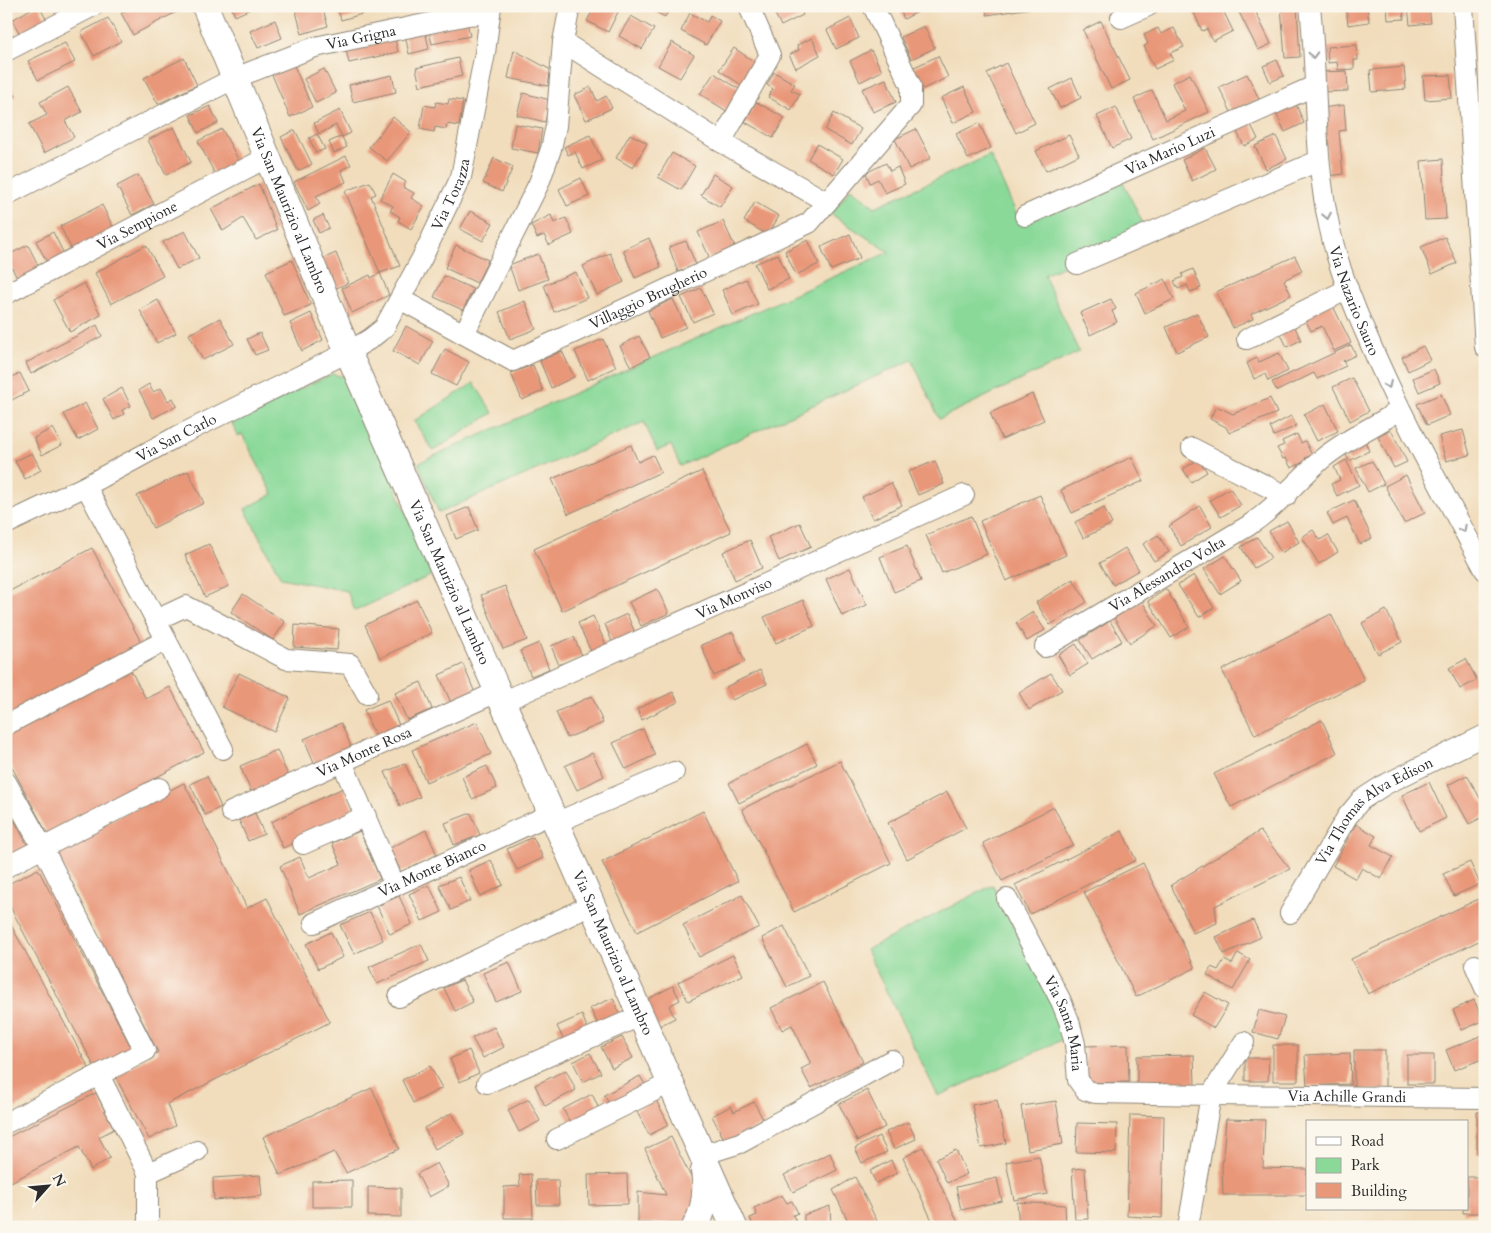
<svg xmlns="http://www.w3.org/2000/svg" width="1491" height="1233" font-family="Cardo,serif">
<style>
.green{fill:#8ad999;stroke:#5a8262}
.building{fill:#e99779}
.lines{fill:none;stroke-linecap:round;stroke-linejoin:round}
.minor-casing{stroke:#8e8474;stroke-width:22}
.major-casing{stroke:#8e8474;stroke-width:28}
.minor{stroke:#fff;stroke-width:20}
.major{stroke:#fff;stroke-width:26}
.oneway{stroke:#a0a0a0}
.labels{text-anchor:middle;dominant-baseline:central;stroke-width:4;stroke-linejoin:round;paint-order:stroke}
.street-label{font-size:15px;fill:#2b2b2b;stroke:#fbf7ec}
</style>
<rect width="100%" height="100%" fill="#fbf7ec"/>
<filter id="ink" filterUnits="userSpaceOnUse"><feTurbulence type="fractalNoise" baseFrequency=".02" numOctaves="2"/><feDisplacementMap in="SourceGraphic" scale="10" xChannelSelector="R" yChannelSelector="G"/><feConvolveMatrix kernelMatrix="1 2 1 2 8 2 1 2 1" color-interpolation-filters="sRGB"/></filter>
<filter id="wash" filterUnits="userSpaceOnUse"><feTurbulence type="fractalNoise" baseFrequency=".0096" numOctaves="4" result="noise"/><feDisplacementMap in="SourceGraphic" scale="20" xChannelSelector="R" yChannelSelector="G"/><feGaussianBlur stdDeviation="1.12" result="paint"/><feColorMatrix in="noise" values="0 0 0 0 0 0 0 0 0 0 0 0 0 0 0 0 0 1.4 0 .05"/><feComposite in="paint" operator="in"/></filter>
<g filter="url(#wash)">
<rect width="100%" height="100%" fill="#f1ddbc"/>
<path class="green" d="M990,155L1021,224L1121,178L1146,230L1044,275L1079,352L939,419L912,360L680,466L671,445L657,451L644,422L439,513L418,463L889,252L831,214L851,188L875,207Z
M332,374L350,378L432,575L355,611L347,591L281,578L245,509L273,494L242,434L238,436L231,421Z
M474,383L493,413L433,451L414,421Z
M993,885L1045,988L1066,1038L938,1096L866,950Z"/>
<g id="blocks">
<path class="building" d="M36,6H39L47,21L21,36L12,20Z
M134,6H175L178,11L133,35L121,13Z
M231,6H257L235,16Z
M301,6H322L328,26L302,34L295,8Z
M337,6H367L369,12L341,20Z
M595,6H621L608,32L587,21Z
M644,6H671L665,17Z
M771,6H799L803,15L781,26Z
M898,6H929L904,19Z
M985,6H1037V7L987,15Z
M1208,6H1221L1233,31L1213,41L1207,29L1202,31L1194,13Z
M1236,6H1253L1271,44L1258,50Z
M1281,6H1297L1300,57L1285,58Z
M1346,6H1367L1369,22L1348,25Z
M1387,6H1403L1404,19L1388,20Z
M1408,6H1429L1431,23L1410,25Z
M690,13L707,22L710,15L720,21L706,45L681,31Z
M631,16L654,29L642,49L619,36Z
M108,18L121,41L94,56L81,32Z
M850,18L859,38L836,49L827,30Z
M275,20L282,38L258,48L250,31Z
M467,21L470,36L432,44L429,30Z
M1101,21L1130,80L1111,89L1083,30Z
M924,26L935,48L911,59L901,37Z
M1158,28L1161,34L1174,28L1184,47L1170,53L1174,60L1155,69L1144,46L1148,44L1144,35Z
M425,30L429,49L409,54L405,35Z
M812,38L820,55L796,68L789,55L799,50L797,45Z
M395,39L398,52L349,63L346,50Z
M672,42L694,55L680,78L658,66Z
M65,43L75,62L38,80L28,61Z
M1357,45L1358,60H1354V69L1338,70L1337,62L1328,63L1327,47Z
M734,48L758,64L743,86L719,70Z
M514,50L551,70L548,86L508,78Z
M871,50L882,71L860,82L850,61Z
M938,56L948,77L923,89L912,68Z
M184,58L197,85L158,104L144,78Z
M458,58L462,76L420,86L416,68Z
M1277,60L1284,76L1270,82L1263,66Z
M292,61L312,107L290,117L270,70Z
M1006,63L1035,123L1016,133L987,73Z
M1404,67L1406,89L1372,92L1370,70Z
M324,69L336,93L316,103L304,79Z
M1347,71L1348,91L1321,92L1320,72Z
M774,72L795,84L791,90L800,94L791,110L768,97L773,89L767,85Z
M714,73L742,91L728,112L700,94Z
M1190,74L1209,112L1153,139L1134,99L1152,90L1166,120L1185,111L1172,83Z
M1247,74L1259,99L1231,112L1219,87Z
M392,75L396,92L353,102L349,85Z
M1450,75L1452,98L1425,100L1423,76Z
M6,77L16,96L6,101Z
M1072,78L1081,98L1060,108L1050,89Z
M886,79L896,102L873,112L862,89Z
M68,87L82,112L65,121L74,137L44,153L29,124L47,115L40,102Z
M591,87L597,101L606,96L612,108L586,120L574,95Z
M964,87L976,112L953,123L941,98Z
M523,93L550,100L545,122L517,115Z
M449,99L463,101L459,126L447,124L446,129L435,127L434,132L420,129L424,105L435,107L436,102L448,104Z
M756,102L785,118L773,138L745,122Z
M1295,102L1304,123L1285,132L1275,111Z
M1344,105L1346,130L1339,131L1343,174L1329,176L1322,108Z
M210,106L218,123L198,133L190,115Z
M1116,107L1131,139L1112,148L1097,116Z
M340,110L351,133L342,137L347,147L334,153L329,142L342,136L336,125L319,134L314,123Z
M834,113L861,129L852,145L825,130Z
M393,117L411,132L387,161L369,147Z
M979,123L991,148L968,159L956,134Z
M1250,123L1258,139L1244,146L1236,130Z
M515,124L542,129L538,153L511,148Z
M174,127L191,162L166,175L148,140Z
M222,129L240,163L216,176L198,141Z
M916,129L931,158L909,169L895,139Z
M295,130L312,164L298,171L281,137Z
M317,134L325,149L316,153L309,138Z
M630,134L647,143L633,168L616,158Z
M590,135L602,160L583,169L575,152L568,155L564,147Z
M1069,135L1079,155L1046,171L1036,151Z
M1276,136L1287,159L1266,169L1255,146Z
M817,144L843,159L834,174L808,159Z
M1205,148L1216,169L1192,181L1182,160Z
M672,153L695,166L681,190L658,177Z
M346,156L351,165L341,170L346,182L316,196L320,204L308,211L294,182Z
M494,158L513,167L502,192L483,183Z
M1443,159L1446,219L1425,220L1421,161Z
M886,163L890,171L898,167L905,184L885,193L878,179L870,183L866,173Z
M393,174L406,182L403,187L414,193L411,198L424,206L411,229L398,221L400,217L390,211L393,206L380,199Z
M713,174L733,186L720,207L701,195Z
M138,175L154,204L132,215L117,186Z
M581,178L589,196L567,206L559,189Z
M370,182L376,194L371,196L400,266L380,273L345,191Z
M259,184L277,230L256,240L243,218L223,231L211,209Z
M755,202L779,216L768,235L744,221Z
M102,205L117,235L75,256L60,226Z
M470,211L493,223L483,241L460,229Z
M323,215L329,228L319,233L313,220Z
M551,215L554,223L566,218L573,234L549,245L544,235L537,238L531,225Z
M723,221L735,247L710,259L698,232Z
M185,231L199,258L177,269L163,242Z
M53,232L67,260L50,268L36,241Z
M850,234L860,258L831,270L821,247Z
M1445,237L1457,263L1432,274L1421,247Z
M649,238L661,267L635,278L623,250Z
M808,240L819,264L796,275L785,251Z
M686,241L696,265L678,272L669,247Z
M28,245L42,273L20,284L6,256Z
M146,245L163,276L111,304L95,273Z
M456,245L488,260L477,283L445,268Z
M336,253L348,283L334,289L322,259Z
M610,253L624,282L597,295L583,266Z
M538,254L548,279L518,290L509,265Z
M778,254L789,279L767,289L755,264Z
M1295,256L1302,271L1284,280L1291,295L1251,314L1253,319L1233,328L1216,292Z
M292,260L311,305L284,316L266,272Z
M1193,269L1201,288L1190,292L1187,285L1178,289L1174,281L1183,277L1182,274Z
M576,272L587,298L554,312L544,285Z
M380,273L389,295L352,313L342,288L370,275L371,278Z
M444,276L473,289L463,310L434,297Z
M746,279L758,304L733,315L722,290Z
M1165,279L1174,299L1145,313L1136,293Z
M84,283L101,315L70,332L53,300Z
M701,288L713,313L693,322L681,297Z
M673,299L686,327L660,338L648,311Z
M1111,299L1116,309L1112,311L1117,322L1090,335L1080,313Z
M158,300L176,333L157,343L140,310Z
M1330,300L1351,343L1334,351L1322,326L1311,331L1302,313Z
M525,301L536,329L510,339L499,312Z
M311,313L323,340L302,351L290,323Z
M1197,313L1209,337L1177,352L1166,327Z
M220,318L234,344L203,360L189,334Z
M1293,323L1301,340L1287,347L1279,330Z
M97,325L102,336L31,374L26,363Z
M406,326L433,341L420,365L393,351Z
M260,333L268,350L255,355L247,339Z
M639,336L650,357L631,367L620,346Z
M603,339L616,367L588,380L575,351Z
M1351,345L1356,355L1343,361L1346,366L1317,379L1314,373L1277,391L1272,382Z
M1423,346L1430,360L1408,371L1402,357Z
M445,349L469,362L456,386L432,374Z
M562,351L574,377L551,388L540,361Z
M1279,353L1288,371L1268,381L1265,374L1254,379L1247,363L1257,358L1259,362Z
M533,365L543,391L522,400L511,373Z
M1434,369L1440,383L1419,392L1413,378Z
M20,373L29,391L6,403V380Z
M1352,378L1369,411L1350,421L1333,387Z
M149,384L153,392L161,388L168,401L173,398L177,406L153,418L139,390Z
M122,388L131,406L122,410L124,414L114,420L103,399Z
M1032,394L1044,420L1002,439L990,413Z
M1441,394L1450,415L1427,425L1417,404Z
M1270,398L1277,413L1229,433L1226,427L1210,419L1216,406L1233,414Z
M85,403L98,429L78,440L64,414Z
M1325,404L1338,431L1317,441L1304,415Z
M1291,416L1296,426L1274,436L1270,427Z
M53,428L62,445L42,455L34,438Z
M1391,430L1407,462L1394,468L1378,437Z
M1463,430L1470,455L1446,461L1439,436Z
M1297,434L1301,443L1305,441L1312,455L1305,458L1306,461L1291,468L1286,458L1283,459L1277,448L1284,445L1282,441Z
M1365,441L1369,451L1349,461L1344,451Z
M631,445L638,462L653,455L661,472L568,514L552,479Z
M32,453L41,470L25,479L15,461Z
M1132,457L1143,481L1072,513L1061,490Z
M1199,459L1207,472L1191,482L1183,469Z
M1346,460L1359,485L1337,496L1331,484L1340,480L1334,467Z
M935,461L944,484L918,495L908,472Z
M1372,461L1384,484L1368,492L1356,468Z
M188,471L204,503L153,528L137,496Z
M702,471L731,532L562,611L534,549Z
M1406,475L1425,513L1404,523L1385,486Z
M891,483L902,505L873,519L862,497Z
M1230,488L1241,505L1221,517L1210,500Z
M1040,495L1066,555L1006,581L980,521Z
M1354,500L1372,538L1360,544L1347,518L1333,525L1327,513Z
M1200,506L1212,527L1181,546L1169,526Z
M469,507L478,530L456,539L447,516Z
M1104,508L1112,524L1083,538L1075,522Z
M971,516L987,554L942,573L926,535Z
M1287,521L1299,542L1281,553L1269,531Z
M800,523L811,547L779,561L768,537Z
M1313,530L1320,540L1328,535L1338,552L1319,564L1302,537Z
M1158,535L1169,552L1154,561L1143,544Z
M1257,537L1271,558L1254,568L1241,547Z
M750,540L762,568L735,580L723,552Z
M209,544L229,586L205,597L185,555Z
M907,546L921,581L894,592L880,557Z
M92,548L144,648L6,720V593Z
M1125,548L1139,570L1113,585L1100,563Z
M1225,556L1241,581L1220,594L1204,569Z
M850,568L867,605L842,616L826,579Z
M1194,575L1214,608L1199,617L1178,585Z
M1073,579L1087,602L1050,625L1036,602Z
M505,586L527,640L503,649L481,595Z
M657,589L669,613L641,626L629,602Z
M1166,589L1189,627L1171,638L1148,601Z
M243,594L285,622L273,640L231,612Z
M417,600L432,633L380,658L365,625Z
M803,600L814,626L776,643L764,617Z
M1142,601L1157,626L1130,643L1114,618Z
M1386,610L1402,642L1378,654L1362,623Z
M1033,612L1045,630L1027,641L1016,623Z
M627,614L635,633L612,642L605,624Z
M1331,614L1364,680L1255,735L1222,670Z
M593,616L607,647L592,654L578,623Z
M1110,621L1122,641L1092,659L1080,640Z
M295,625L339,629L337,650L294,647Z
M733,632L745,662L714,676L701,645Z
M574,637L582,656L559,665L551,646Z
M539,643L549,669L531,676L520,651Z
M1076,644L1088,664L1070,675L1058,655Z
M1466,659L1477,680L1460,689L1449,668Z
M463,664L475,693L451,703L439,675Z
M129,667L146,699L170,687L204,752L48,835L6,756V732Z
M760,670L767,684L732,700L726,687Z
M239,673L290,698L274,732L222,707Z
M1051,673L1062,690L1029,710L1019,693Z
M421,682L432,709L407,720L395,693Z
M673,692L678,702L642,720L637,709Z
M592,696L603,723L567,738L556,712Z
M388,700L399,725L375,736L364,710Z
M1322,720L1337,753L1231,807L1214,774Z
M477,722L491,754L426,782L412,750Z
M341,723L353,751L316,767L304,739Z
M643,729L655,755L626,769L613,743Z
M807,744L817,764L739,803L729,783Z
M277,750L289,778L252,794L240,766Z
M592,753L604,776L577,790L565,766Z
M840,761L891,863L794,912L742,809Z
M405,764L420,797L400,806L385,772Z
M487,766L497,788L472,799L462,777Z
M1467,775L1485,807V816L1469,824L1448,785Z
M207,776L221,807L205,815L190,784Z
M1429,782L1446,818L1419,831L1402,795Z
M184,783L247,908L267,898L330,1022L167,1104L175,1126L149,1139L115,1076L158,1052L54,849Z
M343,788L356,815L283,848L271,822Z
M947,792L966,828L907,859L888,823Z
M1054,807L1073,845L1002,881L983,843Z
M703,811L738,881L637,932L602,862Z
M255,813L264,834L248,841L239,820Z
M471,813L480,835L454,845L445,823Z
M11,814L30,850L6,862V817Z
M1356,824L1376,836L1371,845L1393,857L1381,879L1362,868L1356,879L1333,866Z
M426,830L437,855L401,872L390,848Z
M360,831L380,879L300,914L280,866L300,857L309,878L341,864L332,843Z
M1122,831L1136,860L1030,914L1015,885Z
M1260,831L1290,869L1215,906L1217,923L1193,933L1171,885Z
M533,837L543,858L517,870L507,849Z
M491,860L503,885L480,896L469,870Z
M1470,862L1480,884L1454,896L1443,874Z
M1143,863L1195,968L1136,997L1084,892Z
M38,869L132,1049L95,1068L6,899V885Z
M459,877L470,901L451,910L439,885Z
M429,885L442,912L422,921L409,894Z
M742,895L759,927L699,957L683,925Z
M399,896L412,924L390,934L377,906Z
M1485,896V938L1368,994L1351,959Z
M370,912L383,940L354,954L340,925Z
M6,916L89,1068L6,1113Z
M1253,920L1261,937L1224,954L1216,937Z
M784,926L809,976L787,987L762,938Z
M331,932L343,957L318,969L306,944Z
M421,944L429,961L377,984L369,967Z
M1238,953L1250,960L1233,990L1207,975L1211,967L1218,970L1224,960L1232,964Z
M733,955L743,975L688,1001L678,982Z
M509,962L522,991L496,1002L483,973Z
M462,980L473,1002L455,1011L444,988Z
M823,982L863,1062L811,1088L801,1069L811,1064L792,1025L782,1030L771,1008Z
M673,986L680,1000L669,1006L675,1018L657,1027L644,1001Z
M1205,992L1228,1005L1214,1028L1191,1015Z
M613,998L621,1017L599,1027L590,1008Z
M1474,1000L1483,1021L1462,1030L1453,1010Z
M1259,1010L1285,1017L1278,1039L1253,1032Z
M582,1015L588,1030L564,1041L557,1026Z
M494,1027L504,1047L483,1058L472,1038Z
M1485,1034V1058L1454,1070L1446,1050Z
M622,1037L633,1058L612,1068L601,1047Z
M1128,1045L1129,1082L1086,1083L1085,1046Z
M1273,1045H1298V1081H1273Z
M469,1050L479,1073L460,1082L450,1059Z
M1354,1050H1385V1090H1354Z
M590,1053L601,1073L583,1082L573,1062Z
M1350,1053L1351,1084L1307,1086L1305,1055Z
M1194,1055L1195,1085L1137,1087V1056Z
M1407,1055H1434V1084H1407Z
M1245,1058H1269L1268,1081H1245Z
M430,1066L442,1088L413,1103L402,1080Z
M566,1070L576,1090L545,1106L535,1085Z
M640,1076L647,1088L611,1107L604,1095Z
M372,1088L399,1149L346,1173L334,1152L280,1175L263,1137Z
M867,1090L885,1127L857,1141L839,1104Z
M96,1093L114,1129L99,1137L110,1158L91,1170L79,1147L7,1184L6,1138Z
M592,1094L601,1113L573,1128L563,1109Z
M529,1099L540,1121L519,1132L508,1110Z
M656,1100L669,1125L649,1135L636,1110Z
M997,1100L1006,1143L981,1148L972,1105Z
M1056,1101L1063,1144L1028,1150L1021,1106Z
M754,1102L765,1123L726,1143L712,1116L731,1106L734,1112Z
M1477,1112H1485V1153H1477Z
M452,1113L464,1134L435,1149L424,1128Z
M1130,1115L1164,1116L1162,1218L1127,1216Z
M1226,1119L1265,1120L1263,1168L1307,1169V1195H1223L1222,1168Z
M908,1122L916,1139L894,1149L886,1132Z
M1077,1123L1117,1124L1116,1153L1076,1152Z
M879,1136L887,1152L862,1163L855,1148Z
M671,1137L698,1191L688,1224L638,1223V1192L666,1195L645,1149Z
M923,1147L960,1227H935L903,1158Z
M956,1150L967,1174L947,1183L936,1159Z
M830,1153L837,1170L793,1192L784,1175Z
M1039,1156L1047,1194L1014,1200L1006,1162Z
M891,1160L897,1173L876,1183L870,1171Z
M437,1163L449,1186L429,1197L417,1174Z
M1085,1168L1088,1219L1075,1220L1072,1169Z
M531,1174L533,1218H504V1187L520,1186L519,1175Z
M627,1174L628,1204L589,1205L588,1175Z
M260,1175L262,1196L214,1200L213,1178Z
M855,1177L880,1227H851L833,1190Z
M1467,1177H1485V1213H1463V1209H1467Z
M997,1178L1002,1201L961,1210L956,1187Z
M352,1180V1207H312V1181Z
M536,1180H558L559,1205H537Z
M368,1187L401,1188V1217L368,1216Z
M782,1195L787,1203L792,1201L798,1213L793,1215L796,1222L785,1227H754L750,1218L757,1215L754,1208Z
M1017,1202L1065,1205L1066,1227H1019Z
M830,1206L831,1227H804V1215Z"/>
</g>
</g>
<g filter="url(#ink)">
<use href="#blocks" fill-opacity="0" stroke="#8e8474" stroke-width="1"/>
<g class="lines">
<defs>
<g id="minor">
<path id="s1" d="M1310,6C1318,80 1313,152 1329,225C1337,264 1351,300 1367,336C1401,417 1444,493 1485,570"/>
<path d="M1463,6L1485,347"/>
<path d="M1121,18L1148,6"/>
<path d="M563,42L721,142L827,202"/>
<path d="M6,51L93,6"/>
<path d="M721,142L770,55L750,9"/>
<path id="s2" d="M6,195L235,78L315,47L468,15L490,13"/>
<path id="s3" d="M1025,216L1314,86"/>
<path d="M1077,264L1318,161"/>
<path id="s4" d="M6,294L268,157"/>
<path id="s5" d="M400,299L513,361L809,223L911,105V86L873,6"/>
<path d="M464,334L539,183L551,149L556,126L563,42L570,6"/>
<path d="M1247,339L1348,289"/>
<path d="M1192,448L1286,496"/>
<path d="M86,486L223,749"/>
<path id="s6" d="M6,524L86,486L174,438L348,352L370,339L384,328L422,258L461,177L485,53L491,6"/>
<path d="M156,620L186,606L286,659L350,664L367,694"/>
<path id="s7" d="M1045,647L1248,526C1278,506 1295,482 1322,459C1346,439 1374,427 1400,410"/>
<path id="s8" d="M502,702L964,495"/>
<path d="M6,725L166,640"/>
<path d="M342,762L395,886"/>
<path d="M6,782L43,848L145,1051L6,1123"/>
<path id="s9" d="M231,812L497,692"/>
<path d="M555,823L674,772"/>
<path d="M303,844L366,816"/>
<path d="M6,867L159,788"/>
<path id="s10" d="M1007,899L1061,1001L1069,1021L1075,1044L1078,1080L1085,1090L1095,1093L1211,1095L1188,1227"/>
<path id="s11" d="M1290,913L1347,817L1361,800L1384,785L1485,735"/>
<path id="s12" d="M314,923L551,814"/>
<path d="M1475,965L1485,988"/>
<path d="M399,997L591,905"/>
<path d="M99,1075L148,1173"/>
<path d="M487,1083L640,1016"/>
<path id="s13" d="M1211,1095L1485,1098"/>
<path d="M1211,1095L1244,1042"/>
<path d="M557,1139L670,1083"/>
<path d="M702,1155L740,1143L892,1060"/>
<path d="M148,1227V1173L197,1151"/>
</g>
<g id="major">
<path id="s14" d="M205,6L348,352L734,1227"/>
<path d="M695,1227C705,1210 707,1190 704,1171"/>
</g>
</defs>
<use href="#minor" class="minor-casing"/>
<use href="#major" class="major-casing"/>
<use href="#minor" class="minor"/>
<use href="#major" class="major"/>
</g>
<defs><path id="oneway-chevron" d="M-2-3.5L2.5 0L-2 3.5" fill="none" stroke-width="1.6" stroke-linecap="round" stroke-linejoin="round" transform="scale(1.25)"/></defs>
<g class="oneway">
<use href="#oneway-chevron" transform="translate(1313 55) rotate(88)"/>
<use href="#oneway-chevron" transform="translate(1327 216) rotate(79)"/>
<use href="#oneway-chevron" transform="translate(1388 385) rotate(65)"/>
<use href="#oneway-chevron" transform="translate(1463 529) rotate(62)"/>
</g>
</g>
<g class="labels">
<g class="street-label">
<text stroke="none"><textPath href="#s2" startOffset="390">Via Grigna</textPath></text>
<text stroke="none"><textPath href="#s3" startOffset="159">Via Mario Luzi</textPath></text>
<text stroke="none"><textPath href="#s6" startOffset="576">Via Torazza</textPath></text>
<text stroke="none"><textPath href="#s14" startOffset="221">Via San Maurizio al Lambro</textPath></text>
<text stroke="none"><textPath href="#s4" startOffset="148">Via Sempione</textPath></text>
<text stroke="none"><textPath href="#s5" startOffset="278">Villaggio Brugherio</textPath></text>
<text stroke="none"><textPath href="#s1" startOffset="300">Via Nazario Sauro</textPath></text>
<text stroke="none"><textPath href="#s6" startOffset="191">Via San Carlo</textPath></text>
<text stroke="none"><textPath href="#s7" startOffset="142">Via Alessandro Volta</textPath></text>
<text stroke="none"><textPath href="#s14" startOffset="626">Via San Maurizio al Lambro</textPath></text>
<text stroke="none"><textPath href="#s8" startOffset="254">Via Monviso</textPath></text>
<text stroke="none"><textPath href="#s9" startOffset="146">Via Monte Rosa</textPath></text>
<text stroke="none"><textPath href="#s11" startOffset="136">Via Thomas Alva Edison</textPath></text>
<text stroke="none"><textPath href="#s12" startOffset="130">Via Monte Bianco</textPath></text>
<text stroke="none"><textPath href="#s14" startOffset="1031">Via San Maurizio al Lambro</textPath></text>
<text stroke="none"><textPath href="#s10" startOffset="138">Via Santa Maria</textPath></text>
<text stroke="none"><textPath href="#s13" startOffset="136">Via Achille Grandi</textPath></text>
</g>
</g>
<rect width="1491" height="1233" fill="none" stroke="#fbf7ec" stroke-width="25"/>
<rect x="1306" y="1120" width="162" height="90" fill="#fbf7ec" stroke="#a8a59f"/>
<rect x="1316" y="1137" width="25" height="8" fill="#ffffff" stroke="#a8a59f"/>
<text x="1351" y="1146" font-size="15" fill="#2b2b2b">Road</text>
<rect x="1316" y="1158" width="25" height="15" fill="#8ad999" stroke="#a8a59f"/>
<text x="1351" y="1170" font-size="15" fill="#2b2b2b">Park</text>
<rect x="1316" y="1183" width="25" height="15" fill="#e99779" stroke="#a8a59f"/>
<text x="1351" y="1196" font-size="15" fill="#2b2b2b">Building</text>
<g transform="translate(48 1186) rotate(63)" stroke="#fbf7ec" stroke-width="4" paint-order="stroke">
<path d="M0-4L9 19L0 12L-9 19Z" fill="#2b2b2b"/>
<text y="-8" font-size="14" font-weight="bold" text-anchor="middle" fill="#2b2b2b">N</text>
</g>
</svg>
